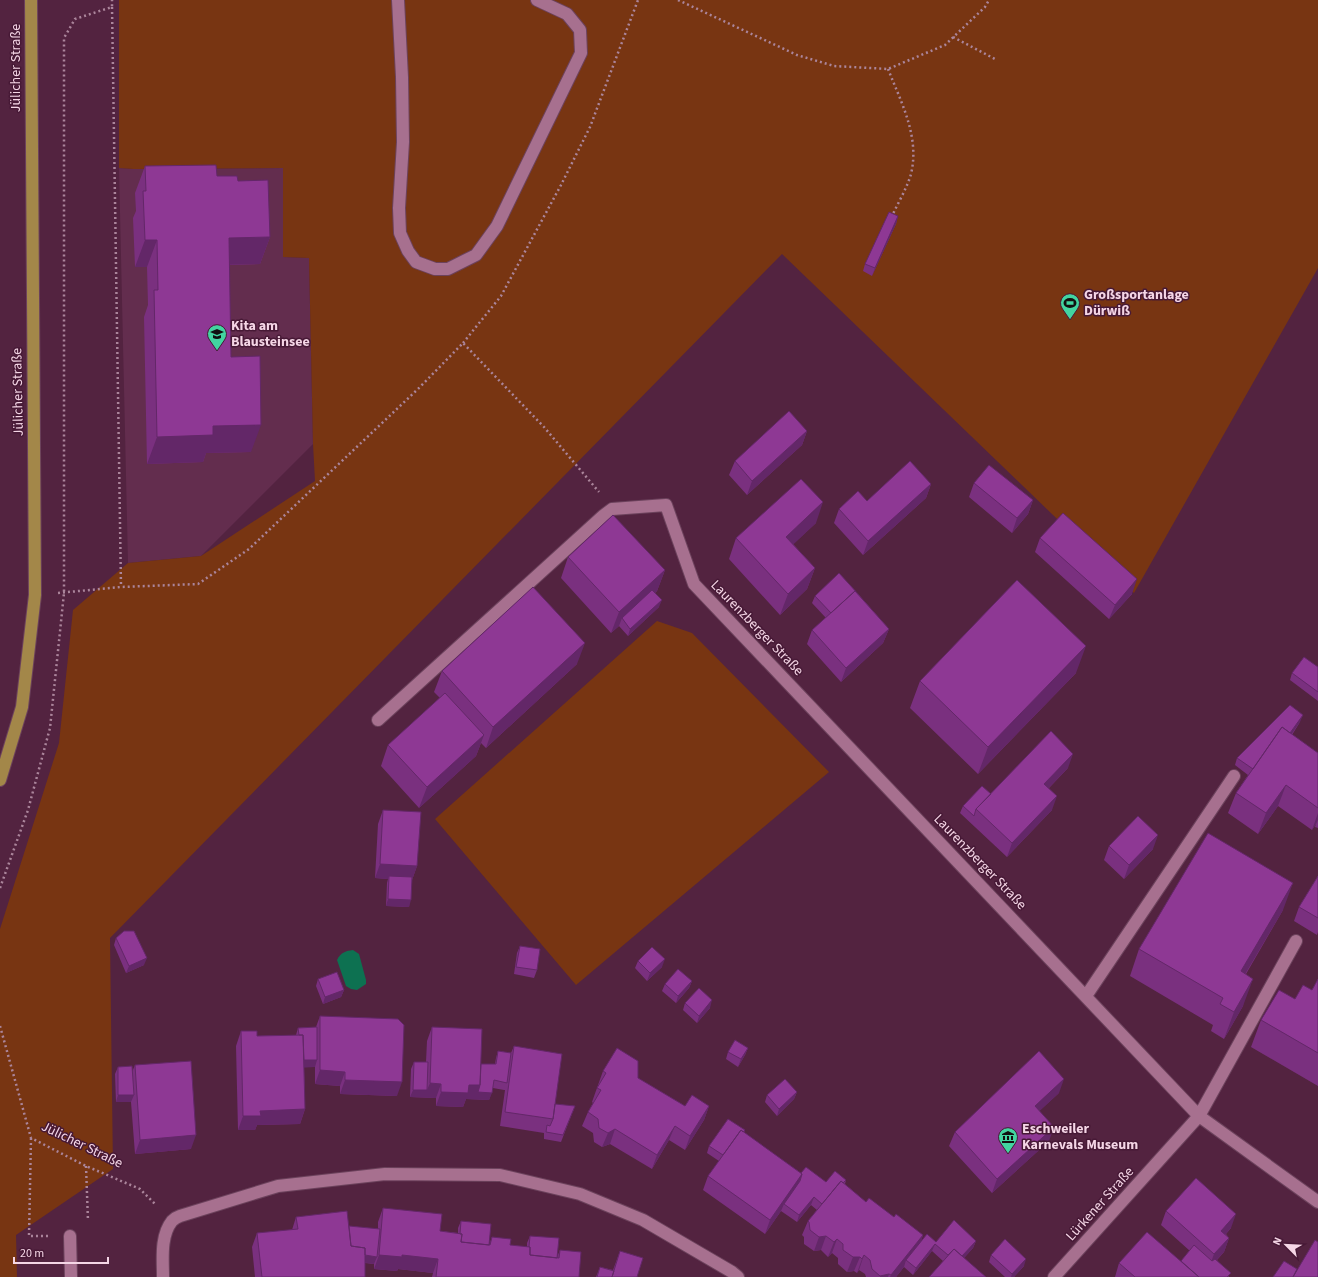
<svg xmlns="http://www.w3.org/2000/svg" width="1318" height="1277" font-family="'Source Sans 3',sans-serif">
<style>
.built{fill:#632d4e}
.green{fill:#783512}
.water{fill:#0d7151}
.lines{fill:none;stroke-linecap:round;stroke-linejoin:round}
.minor-casing{stroke:#6c425c;stroke-width:14}
.major-casing{stroke:#6c425c;stroke-width:14}
.path{stroke:#ab859b;stroke-width:2.5;stroke-dasharray:2 3;stroke-linecap:butt}
.minor{stroke:#a7708f;stroke-width:12}
.major{stroke:#a38749;stroke-width:12}
.wall{fill:#7a307f}
.shaded-wall{fill:#632768}
.building{fill:#8e3894;stroke:#632768}
.labels{text-anchor:middle;dominant-baseline:central;stroke-width:3;stroke-linejoin:round;paint-order:stroke}
.street-label{font-size:14px;fill:#f5d6e6;stroke:#471936}
.poi-label{font-size:14px;font-weight:bold;fill:#f5d6e6;stroke:#471936;text-anchor:start}
</style>
<rect width="100%" height="100%" fill="#532340"/>
<path class="built" d="M119,168L134,169L283,168V257L309,258L313,444L201,556L128,563Z"/>
<path class="green" d="M119,0H1318V268L1134,593L782,254L110,938L113,1169L16,1235L17,1277H0V929L59,743L73,610L128,563L201,556L315,481L313,444L309,258L283,257V168L134,169L119,168Z
M657,621L692,633L829,772L576,985L435,819Z"/>
<path class="water" d="M353,950L359,954L366,980V984L357,990L351,989L346,986L337,960C341,952 346,951 353,950Z"/>
<g class="lines">
<defs>
<path id="minor" d="M398,0L402,77L403,142L399,208L400,233L408,251L416,262L435,269H448L476,255L497,226L581,53L580,30L567,14L537,0
M378,720L604,515L612,509L666,505L694,584L1199,1116L1318,1202
M1086,996L1234,776
M70,1236L71,1277
M163,1277C163,1260 160,1236 172,1221C174,1219 177,1217 180,1216L278,1186L385,1174L500,1175L580,1194L643,1220L732,1272L738,1277
M1054,1277L1199,1116L1296,941"/>
<path id="major" d="M0,780L22,707L35,595L31,0"/>
</defs>
<use href="#minor" class="minor-casing"/>
<use href="#major" class="major-casing"/>
<path class="path" d="M678,0L797,55L834,66L888,69L945,45L985,7L989,0
M112,7L121,587
M953,37L995,59
M888,69C901,102 920,137 911,174C907,188 898,203 892,216
M463,343L501,296L561,185L590,127L638,0
M58,593L121,587L198,584L249,549L419,388L463,343L544,427L599,492
M0,888L28,810L50,728L64,593V38L75,19L112,7V0
M0,1026L31,1138L86,1166L140,1189L156,1205
M31,1138L29,1236H49
M86,1166L88,1221"/>
<use href="#minor" class="minor"/>
<use href="#major" class="major"/>
</g>
<path class="wall" d="M145,166L217,176L238,181L270,237L260,264L229,265L231,357L251,452L206,453L203,462L147,464L144,317L148,305L147,267H135L133,218L136,211L135,193Z
M898,216L896,224L872,276L863,271L865,264Z
M807,431L802,445L747,495L729,475L735,461Z
M974,483L1033,500L1028,514L1012,533L969,497Z
M931,484L926,498L863,555L834,523L839,509Z
M816,523L793,544L815,568L807,589L780,615L729,559L736,538Z
M1040,538L1132,594L1109,619L1035,552Z
M568,557L665,570L657,591L655,593L659,607L628,636L619,626L611,633L561,578Z
M859,595L889,629L883,643L841,682L807,644L812,630L826,618L812,603L815,596Z
M577,664L486,748L481,743L476,756L419,808L381,766L388,745L440,698L434,692L442,671Z
M1318,667V701L1290,680L1292,673Z
M1076,673L978,774L910,708L920,681Z
M1300,722L1292,735L1318,753V828L1315,827L1316,824L1312,830L1278,806L1258,834L1228,813L1236,793L1248,775L1235,765L1237,758Z
M1068,768L1049,788L1052,810L1007,857L960,813L963,806L991,794Z
M383,810L417,866L412,880L409,907L386,906L387,883L388,879L375,878L378,824Z
M1109,846L1153,849L1124,879L1104,860Z
M1318,876V932L1317,935L1294,921L1299,907Z
M1283,910L1246,974L1243,1006L1224,1039L1211,1031L1213,1025L1130,976L1139,949Z
M116,938L144,965L126,973L114,945Z
M520,946L537,970L534,978L514,974L517,953Z
M638,961L662,967L647,981L635,968Z
M318,979L344,990L341,997L323,1004L316,986Z
M1318,979V1086L1251,1047L1261,1020L1295,999L1312,990Z
M692,981L689,988L676,1003L662,991L665,984Z
M685,1003L710,1008L697,1023L683,1010Z
M320,1016L397,1096L340,1094V1086L315,1084V1067H304L305,1109L300,1124L257,1125L255,1130H238L236,1046L241,1031L257,1036L296,1035L298,1028L316,1027Z
M432,1027L481,1064H495L496,1058L498,1051L511,1053L514,1046L555,1104L575,1106L561,1142L544,1139V1133L500,1126L505,1090H504L493,1088L489,1100L466,1099L463,1107L436,1106V1098L410,1097L411,1069L414,1062H426L427,1041Z
M748,1048L745,1055L738,1067L726,1059L728,1052Z
M135,1065L191,1149L135,1154L131,1102H116L115,1074L118,1067L132,1072Z
M603,1071L638,1078L685,1106H709L704,1120L685,1150L669,1140L652,1169L610,1144L602,1147L594,1142L593,1133L582,1126L588,1112L593,1103L592,1102Z
M797,1092L794,1099L777,1116L765,1102L767,1095Z
M1059,1093L1039,1111L1049,1141L992,1193L949,1146L955,1132Z
M745,1130L744,1133L801,1173L826,1182L846,1180L845,1184L866,1202L894,1217L923,1235L921,1241L936,1242L976,1241L973,1248L964,1258L943,1261L932,1251L913,1275L904,1267L896,1277H866L865,1274L859,1270L857,1273L854,1271L847,1272L838,1264V1258L832,1253L828,1257L821,1250L814,1251L804,1244V1237L802,1235L808,1221L817,1210L811,1205L797,1222L781,1211L765,1234L703,1190L708,1176L719,1161L707,1153L709,1146Z
M383,1208L440,1231L458,1233V1228L461,1221L489,1245L492,1237L510,1245L527,1247V1243L530,1236L557,1257L560,1250L579,1277H432L433,1273L398,1269L397,1271L374,1269V1264L365,1263V1277H255L252,1247L257,1233L292,1230L296,1217L349,1226L378,1229V1222Z
M1166,1211L1231,1228L1226,1234L1229,1238L1224,1252L1217,1260L1229,1277H1115L1119,1263L1181,1261L1190,1251L1161,1225Z
M620,1251L637,1277H596L600,1267L613,1270Z
M991,1255L1024,1266L1014,1277H1005L989,1262Z"/>
<path class="shaded-wall" d="M898,216L896,224L872,276L875,268Z
M270,237L260,264L219,265L229,238Z
M145,240H157L147,267H135Z
M261,425L251,452L206,453L203,462L147,464L157,437L213,426Z
M807,431L802,445L747,495L752,481Z
M931,484L926,498L863,555L868,541Z
M1033,500L1028,514L1012,533L1017,518Z
M823,502L816,523L779,558L786,537Z
M815,568L807,589L780,615L788,594Z
M665,570L657,591L624,621L622,618L619,626L611,633L619,612Z
M1137,579L1132,594L1109,619L1115,605Z
M662,600L659,607L628,636L630,629Z
M889,629L883,643L841,682L846,668Z
M585,643L577,664L486,748L493,727Z
M1086,646L1076,673L978,774L988,747Z
M1303,715L1300,722L1279,752L1282,745Z
M484,735L476,756L419,808L427,787Z
M1073,754L1068,768L1039,798L1044,784Z
M1286,785L1278,806L1258,834L1266,813Z
M1057,796L1052,810L1007,857L1012,843Z
M1318,813V820L1316,824L1312,830Z
M1158,835L1153,849L1124,879L1129,865Z
M380,864L417,866L412,880L389,876L388,879L375,878Z
M1293,883L1283,910L1231,998L1241,971Z
M388,899L411,900L409,907L386,906Z
M147,958L144,965L126,973L129,966Z
M665,959L662,967L647,981L650,973Z
M1253,979L1243,1006L1224,1039L1234,1012Z
M692,981L689,988L676,1003L678,996Z
M344,990L341,997L323,1004L325,997Z
M712,1000L710,1008L697,1023L699,1016Z
M748,1048L745,1055L738,1067L741,1059Z
M301,1060H317L315,1067L298,1068Z
M320,1070L345,1072L340,1086L315,1084Z
M1064,1079L1059,1093L1030,1120L1035,1106Z
M345,1080L402,1082L397,1096L340,1094Z
M430,1083L441,1084L436,1098L410,1097L413,1090H427Z
M469,1085H480L492,1093L489,1100L466,1099L463,1107L436,1106L441,1092Z
M797,1092L794,1099L777,1116L779,1109Z
M118,1095H134L131,1102H116Z
M709,1106L704,1120L685,1150L690,1136Z
M305,1109L300,1124L257,1125L255,1130H238L243,1116L260,1111Z
M675,1126L669,1140L652,1169L657,1155Z
M1054,1127L1049,1141L992,1193L997,1179Z
M615,1129L610,1144L602,1147L608,1133Z
M196,1135L191,1149L135,1154L140,1140Z
M802,1174L797,1188L784,1204L781,1211L765,1234L770,1220Z
M814,1197L811,1205L797,1222L799,1215Z
M1236,1214L1231,1228L1216,1245L1221,1231Z
M923,1235L918,1250L906,1260L904,1267L896,1277H890L891,1275Z
M826,1236L821,1250L814,1251L819,1237Z
M1229,1238L1224,1252L1209,1268L1214,1254Z
M837,1239L832,1253L828,1257L834,1242Z
M976,1241L973,1248L955,1268L957,1261Z
M935,1244L932,1251L913,1275L916,1268Z
M348,1253L377,1257L374,1264L346,1260Z
M379,1255H402L438,1259L433,1273L398,1269L397,1271L374,1269Z
M864,1255L859,1270L857,1273L862,1259Z
M853,1257H860L854,1271L847,1272Z
M1026,1259L1024,1266L1014,1277H1011L1012,1274Z
M889,1274L888,1277H880V1276Z"/>
<path class="building" d="M216,165L217,176H237L238,181L268,180L270,237L229,238L231,357L260,356L261,425L213,426V435L157,437L154,290H158L157,240H145L143,191H146L145,166Z
M889,212L898,216L875,268L865,264Z
M789,411L807,431L752,481L735,461Z
M910,461L931,484L868,541L839,509L858,491L867,501Z
M989,465L1033,500L1017,518L974,483Z
M801,479L823,502L786,537L815,568L788,594L736,538Z
M1063,513L1137,579L1115,605L1040,538Z
M613,515L665,570L619,612L568,557Z
M839,573L859,595L855,591L831,613L815,596Z
M1017,580L1086,646L988,747L920,681Z
M533,587L585,643L493,727L442,671Z
M652,590L662,600L630,629L622,618Z
M855,591L889,629L846,668L812,630Z
M1304,657L1318,667V692L1292,673Z
M445,693L484,735L427,787L388,745Z
M1290,705L1303,715L1290,733L1282,727L1253,769L1237,758Z
M1282,727L1318,753V808L1286,785L1266,813L1236,793Z
M1051,731L1073,754L1044,784L1057,796L1012,843L976,809Z
M982,786L991,794L976,809L974,816L963,806Z
M383,810L421,812L417,866L380,864Z
M1138,816L1158,835L1129,865L1109,846Z
M1208,833L1293,883L1241,971L1253,979L1234,1012L1220,1004L1223,998L1139,949Z
M389,876L412,877L411,900L388,899Z
M1318,876V918L1299,907Z
M124,931H134L147,958L129,966L116,938Z
M520,946L540,949L537,970L516,967Z
M652,947L665,959L650,973L638,961Z
M678,969L692,981L678,996L665,984Z
M337,972L344,990L325,997L318,979Z
M1318,979V1053L1261,1020L1279,990L1295,999L1303,985L1312,990Z
M699,988L712,1000L699,1016L685,1003Z
M320,1016L398,1019L404,1025L402,1082L345,1080V1072L320,1070Z
M317,1027V1060H304L303,1035H299L298,1028Z
M432,1027L482,1029L480,1085H469L468,1093L441,1092V1084L430,1083Z
M241,1031H257V1036L303,1035L305,1109L260,1111L261,1116H243Z
M735,1040L748,1048L741,1059L728,1052Z
M514,1046L562,1054L553,1119L505,1112Z
M617,1048L638,1061V1078L685,1106L692,1095L709,1106L690,1136L675,1126L657,1155L615,1129L608,1133L599,1128L598,1119L588,1112L601,1090L597,1088L606,1073L603,1071Z
M498,1051L511,1053L507,1083L494,1080L492,1093L478,1092L480,1085L481,1064H496Z
M1039,1051L1064,1079L1035,1106L1054,1127L997,1179L955,1132Z
M191,1061L196,1135L140,1140L135,1065Z
M414,1062H428L427,1090H413Z
M132,1066L134,1095H118V1067Z
M785,1079L797,1092L779,1109L767,1095Z
M555,1104L575,1106L563,1135L546,1132L547,1125L550,1126L553,1119Z
M728,1119L745,1130L743,1132L741,1130L723,1155L709,1146Z
M741,1130L802,1174L770,1220L708,1176Z
M806,1167L826,1182L835,1171L846,1180L843,1183L841,1181L822,1204L814,1197L799,1215L784,1204L800,1181L802,1174L801,1173Z
M1196,1178L1236,1214L1221,1231L1229,1238L1214,1254L1166,1211Z
M841,1181L866,1202L869,1198L894,1217L896,1214L923,1235L891,1275L889,1274L880,1276L872,1269L870,1260L864,1255L862,1259L860,1257H853L843,1250V1244L837,1239L834,1242L826,1236L819,1237L810,1230L809,1222L808,1221Z
M383,1208L442,1214L440,1231L462,1234L461,1242L490,1245L492,1237L511,1239L510,1245L530,1247V1255L559,1258L560,1250L581,1252L579,1277H436L438,1259L402,1255V1257L379,1255Z
M347,1211L351,1246L365,1248V1277H262L257,1233L298,1229L296,1217Z
M954,1220L976,1241L962,1256L954,1249L948,1255L935,1244L916,1268L906,1260L927,1234L936,1242Z
M461,1221L491,1224L489,1245L461,1242L462,1234H460Z
M349,1226L380,1229L377,1257L365,1255V1248L351,1246Z
M1147,1232L1199,1277H1135L1119,1263Z
M530,1236L559,1238L557,1258L530,1255V1247H529Z
M1005,1239L1026,1259L1012,1274L991,1255Z
M1315,1240L1318,1242V1277H1293Z
M1194,1245L1212,1261L1215,1259L1231,1273L1227,1277H1199L1181,1261Z
M954,1249L986,1277H929Z
M620,1251L643,1258L637,1277H612Z
M1284,1261L1297,1269L1293,1277H1273Z
M600,1267L614,1271L612,1277H597Z"/>
<defs>
<symbol id="stadium-pin" viewBox="-11 -11 22 30"><path d="M0 17L-7.5 6A9.5 9.5 0 1 1 7.5 6Z" fill="#42d4a0" stroke="#471936"/><path d="M0-5a6.5 5 0 1 0 0 10a6.5 5 0 1 0 0-10ZM-3.5-1.8h7v3.6h-7Z" fill="#111"/></symbol>
<symbol id="school-pin" viewBox="-11 -11 22 30"><path d="M0 17L-7.5 6A9.5 9.5 0 1 1 7.5 6Z" fill="#42d4a0" stroke="#471936"/><path d="M0-5L7-2L0 1L-7-2ZM-4 1L0 2.5L4 1V4Q0 6-4 4Z" fill="#111"/></symbol>
<symbol id="museum-pin" viewBox="-11 -11 22 30"><path d="M0 17L-7.5 6A9.5 9.5 0 1 1 7.5 6Z" fill="#42d4a0" stroke="#471936"/><path d="M0-6L6-3V-2H-6V-3ZM-5-1h2V3h-2ZM-1-1h2V3h-2ZM3-1h2V3H3ZM-6 4H6V6H-6Z" fill="#111"/></symbol>
</defs>
<g fill-rule="evenodd">
<use href="#stadium-pin" x="1059" y="292" width="22" height="30"/>
<use href="#school-pin" x="206" y="323" width="22" height="30"/>
<use href="#museum-pin" x="997" y="1126" width="22" height="30"/>
</g>
<g class="labels">
<g class="street-label">
<text transform="translate(16 68) rotate(-90)">Jülicher Straße</text>
<text transform="translate(18 392) rotate(-91)">Jülicher Straße</text>
<text transform="translate(757 628) rotate(46)">Laurenzberger Straße</text>
<text transform="translate(980 862) rotate(46)">Laurenzberger Straße</text>
<text transform="translate(82 1145) rotate(26)">Jülicher Straße</text>
<text transform="translate(1100 1204) rotate(-48)">Lürkener Straße</text>
</g>
<g class="poi-label">
<text x="1084" y="295">Großsportanlage<tspan x="1084" dy="16">Dürwiß</tspan></text>
<text x="231" y="326">Kita am<tspan x="231" dy="16">Blausteinsee</tspan></text>
<text x="1022" y="1129">Eschweiler<tspan x="1022" dy="16">Karnevals Museum</tspan></text>
</g>
</g>
<g transform="translate(1286 1245) rotate(294)" stroke="#471936" stroke-width="3" paint-order="stroke">
<path d="M0-3L7 15L0 10L-7 15Z" fill="#f5d6e6"/>
<text y="-6" font-size="11" font-weight="bold" text-anchor="middle" fill="#f5d6e6">N</text>
</g>
<path d="M14 1257v6h94v-6" fill="none" stroke="#f5d6e6" stroke-width="2"/>
<text x="20" y="1257" font-size="12" fill="#f5d6e6" stroke="#471936" stroke-width="3" paint-order="stroke">20 m</text>
</svg>
